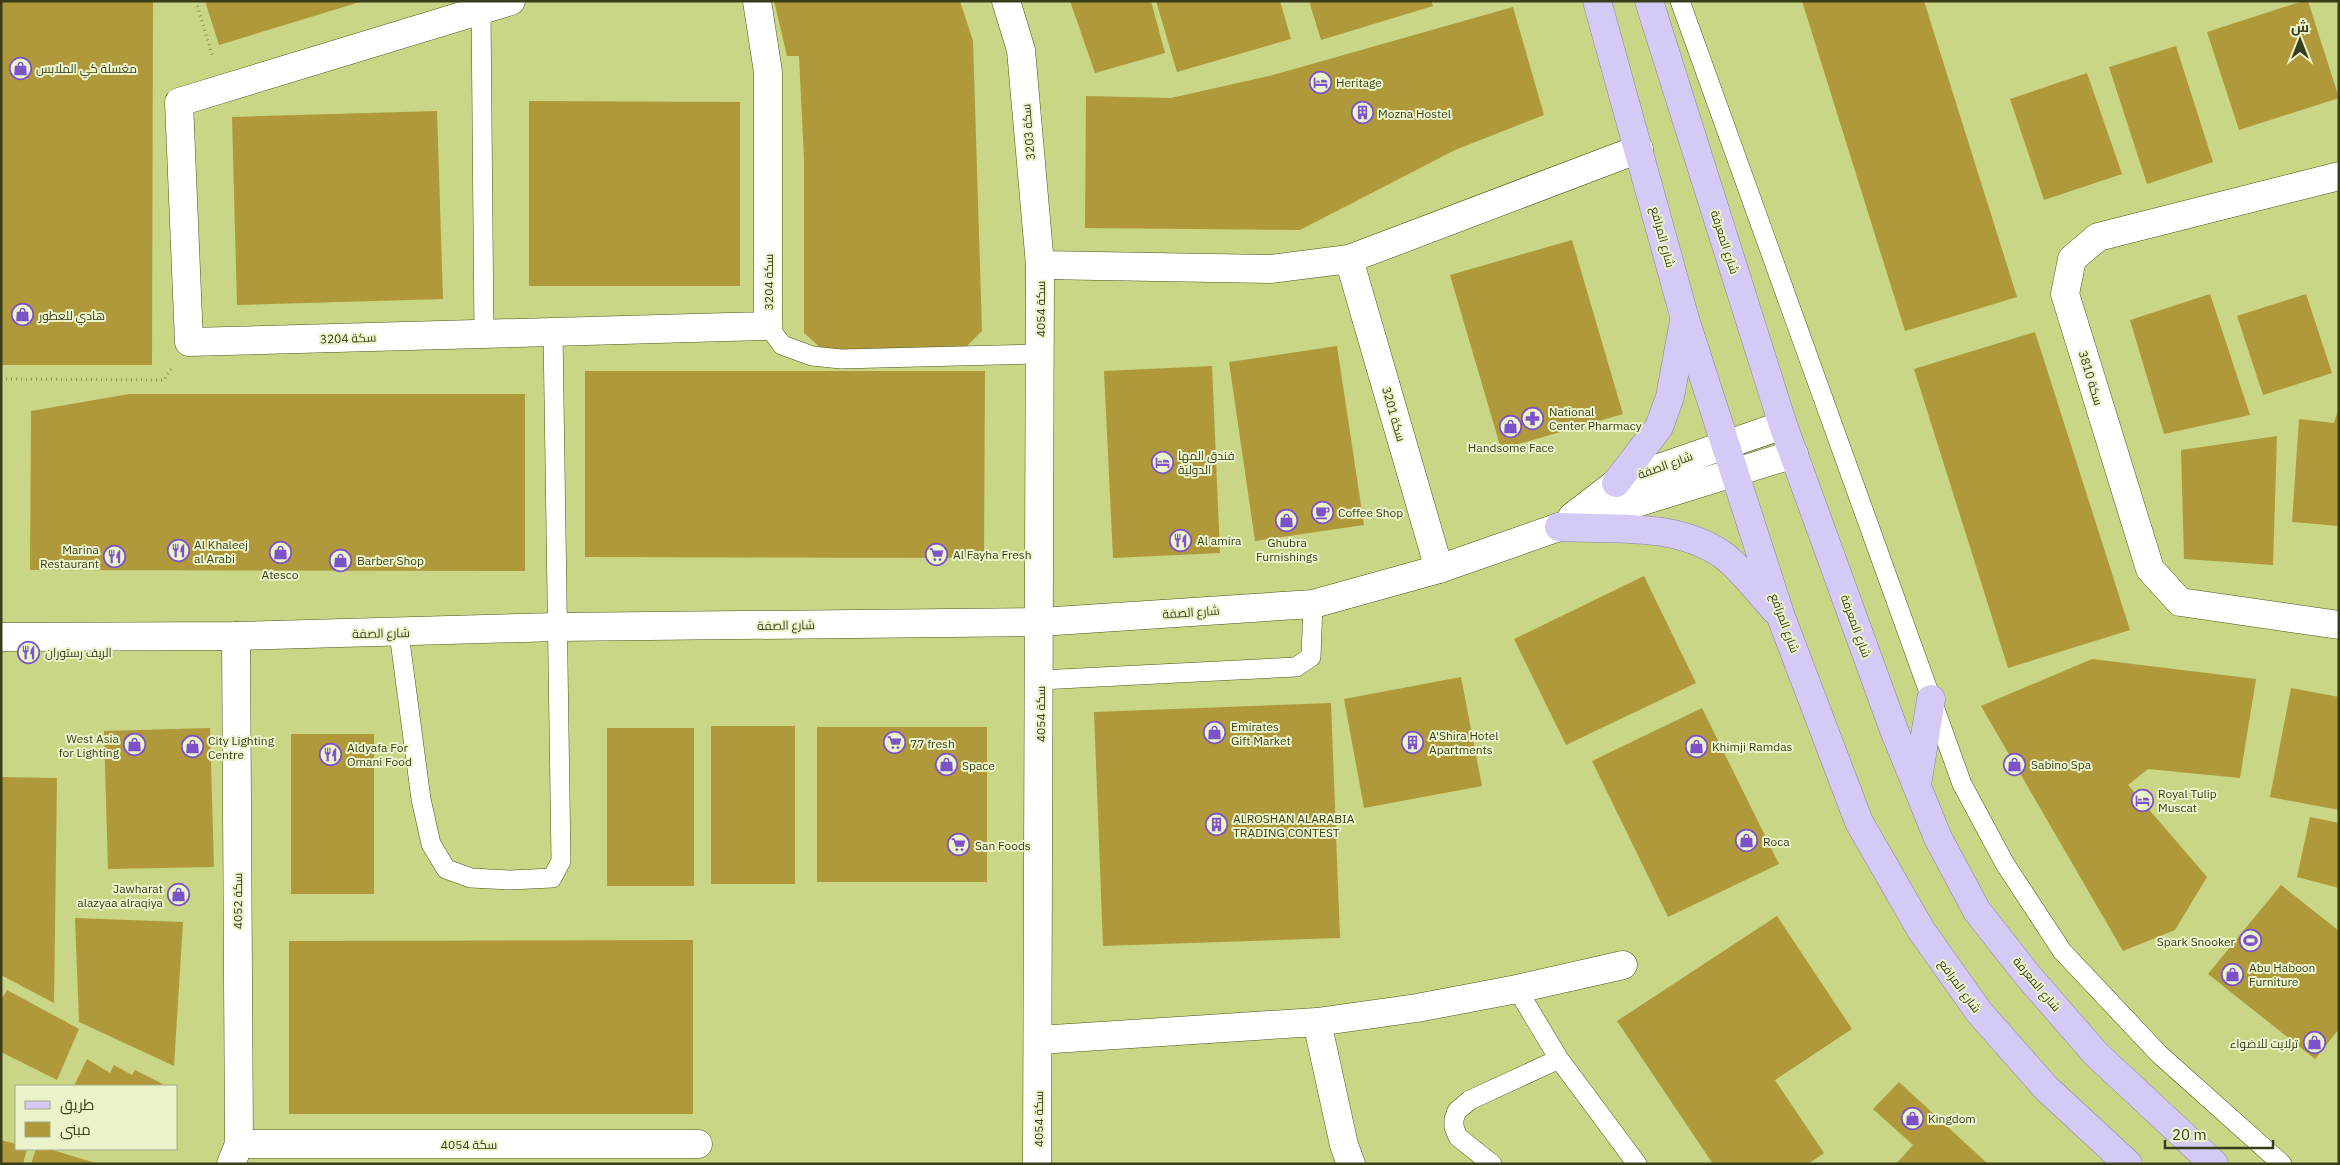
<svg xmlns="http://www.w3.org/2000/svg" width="2340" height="1165" font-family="'IBM Plex Sans',Cairo,sans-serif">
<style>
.building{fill:#af993a}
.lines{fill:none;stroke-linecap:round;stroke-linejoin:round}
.service-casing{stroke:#4d5416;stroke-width:20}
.minor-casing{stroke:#4d5416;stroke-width:29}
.tertiary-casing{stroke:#4d5416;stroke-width:29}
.primary-casing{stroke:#8c81a5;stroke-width:29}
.path{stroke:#8b9558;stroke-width:3;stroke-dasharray:1 4;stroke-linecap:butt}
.service{stroke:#fff;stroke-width:19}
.minor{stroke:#fff;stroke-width:28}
.tertiary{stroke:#fff;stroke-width:28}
.primary{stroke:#d5c9f5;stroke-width:28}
.labels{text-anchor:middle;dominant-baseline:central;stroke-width:4;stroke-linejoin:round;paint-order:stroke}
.poi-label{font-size:12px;fill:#383d1b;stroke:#ebf3cb;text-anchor:start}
.street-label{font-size:12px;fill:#383d1b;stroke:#ebf3cb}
</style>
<rect width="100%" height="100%" fill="#c9d685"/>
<path class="building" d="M1,1H153L152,365H1Z
M205,1H360V2L219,45Z
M774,1H960L973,41L982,331L964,349L830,356L804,333V159L799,56H787Z
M1070,1H1151L1165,53L1095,73Z
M1156,1H1280L1291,39L1177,72Z
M1309,1H1431L1433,6L1321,40Z
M1802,1H1924L2017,297L1905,331Z
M2303,1H2308L2339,98L2239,130L2207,32Z
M1513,7L1544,115L1455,150L1300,230L1085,228L1086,96L1171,98L1273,75Z
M2176,46L2213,162L2147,184L2109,67Z
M2087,73L2122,174L2044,200L2010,99Z
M529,101L740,102V286H529Z
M437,111L443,299L237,305L232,117Z
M1572,240L1623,414L1501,449L1450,275Z
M2210,294L2250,415L2164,434L2130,320Z
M2306,294L2332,373L2263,395L2237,316Z
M2035,332L2130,630L2008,668L1914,369Z
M1337,346L1364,525L1255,541L1229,362Z
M1212,366L1220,553L1113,558L1104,371Z
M585,371H985L984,558L585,557Z
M129,394H525V571L30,570L31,411Z
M2339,407V526L2292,522L2299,419L2334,423Z
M2277,436L2273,565L2184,559L2181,450Z
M1644,576L1696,683L1566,745L1514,639Z
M2092,659L2256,679L2240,778L2148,769L2128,785L2207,877L2175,930L2123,951L1981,706Z
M1461,677L1482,786L1364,808L1344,699Z
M2291,688L2339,697V810L2270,797Z
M1331,703L1340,938L1103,946L1094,712Z
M1702,708L1779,864L1668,917L1592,761Z
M711,726H795V884H711Z
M817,727H987V882H817Z
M210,728L214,867L108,869L104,731Z
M607,728H694V886H607Z
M291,734H374V894H291Z
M1,777L57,778L54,1003L1,975Z
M2310,817L2339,823V888L2297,877Z
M2281,885L2339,931V1029L2315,1059L2208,974Z
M1777,916L1852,1029L1775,1080L1824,1153L1808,1164H1713L1617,1021Z
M75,918L183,922L174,1066L79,1022Z
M693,940V1114H289V941Z
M7,990L79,1029L57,1080L1,1052V1000Z
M87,1059L110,1073L114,1065L132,1075L135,1070L163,1084L162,1086H74Z
M1899,1082L1988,1164H1896L1913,1145L1873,1109Z
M1,1140L16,1144V1149H27L23,1164H1Z
M36,1149H49L99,1164H31Z"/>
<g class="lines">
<defs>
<path id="service" d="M1680,1L1962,784L2005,864L2062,951L2159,1054L2282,1164
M481,10L484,334
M768,326L782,345L812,356L841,359L1040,354
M399,633L421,799L431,844L446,869L471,878L510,880L552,878L561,861L553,332
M1040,680L1296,667L1311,657L1313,604
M1517,989L1559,1059L1637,1164
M1492,1164L1458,1137L1454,1127V1119L1457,1111L1470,1100L1559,1059"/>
<path id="minor" d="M511,1L179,102L189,342L768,326V72L757,1
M1006,1L1021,50L1040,265L1037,1164
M2339,176L2098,237L2072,259L2065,294L2150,569L2180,602L2339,625
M1349,259L1439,569
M1040,265L1270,269L1349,259L1639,149
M1317,1022L1344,1145L1351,1164
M1038,1040L1317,1022L1417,1008L1517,989L1623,965
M239,1144H698
M231,1164L239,1144L236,636"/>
<path id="tertiary" d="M1572,517L1616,483L1783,425
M1,637L236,636L557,627L1040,622L1313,604L1439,569L1559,527L1794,454"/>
<path id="primary" d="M1597,1L1685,319L1781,617L1859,822L1921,930L1979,1012L2046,1088L2128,1164
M1649,1L1783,425L1894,730L1938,838L1977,911L2029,977L2096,1054L2214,1164
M1616,483L1659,427L1670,397L1684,321
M1559,527C1614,530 1675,522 1723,555C1740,567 1761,595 1776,611
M1917,785L1931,699"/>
</defs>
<use href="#service" class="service-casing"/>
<use href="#minor" class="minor-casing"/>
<use href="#tertiary" class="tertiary-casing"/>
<use href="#primary" class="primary-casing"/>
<path class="path" d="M196,1L213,58
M1,379L164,380L172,368"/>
<use href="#service" class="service"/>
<use href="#minor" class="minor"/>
<use href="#tertiary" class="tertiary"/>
<use href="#primary" class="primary"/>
</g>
<defs>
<symbol id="shop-ring" viewBox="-11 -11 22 22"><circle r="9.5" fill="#ebf3cb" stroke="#7c52cb" stroke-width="1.5"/><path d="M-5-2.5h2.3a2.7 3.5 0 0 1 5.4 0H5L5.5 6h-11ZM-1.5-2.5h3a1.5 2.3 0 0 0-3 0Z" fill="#7c52cb"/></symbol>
<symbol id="hotel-ring" viewBox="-11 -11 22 22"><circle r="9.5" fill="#ebf3cb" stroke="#7c52cb" stroke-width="1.5"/><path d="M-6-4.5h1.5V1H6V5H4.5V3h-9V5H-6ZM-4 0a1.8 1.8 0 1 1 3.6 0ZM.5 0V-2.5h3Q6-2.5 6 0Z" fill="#7c52cb"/></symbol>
<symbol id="building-ring" viewBox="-11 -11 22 22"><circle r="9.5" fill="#ebf3cb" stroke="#7c52cb" stroke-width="1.5"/><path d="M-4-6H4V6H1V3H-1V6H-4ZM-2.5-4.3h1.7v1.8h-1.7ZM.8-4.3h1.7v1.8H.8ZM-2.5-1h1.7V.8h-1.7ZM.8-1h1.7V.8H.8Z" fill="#7c52cb"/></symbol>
<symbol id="pharmacy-ring" viewBox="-11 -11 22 22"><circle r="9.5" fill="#ebf3cb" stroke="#7c52cb" stroke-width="1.5"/><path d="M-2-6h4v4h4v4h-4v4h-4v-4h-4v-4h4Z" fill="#7c52cb"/></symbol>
<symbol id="cafe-ring" viewBox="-11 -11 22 22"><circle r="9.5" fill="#ebf3cb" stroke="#7c52cb" stroke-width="1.5"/><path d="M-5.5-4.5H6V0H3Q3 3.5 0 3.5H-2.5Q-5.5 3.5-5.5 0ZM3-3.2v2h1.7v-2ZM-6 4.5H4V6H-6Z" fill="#7c52cb"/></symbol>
<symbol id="restaurant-ring" viewBox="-11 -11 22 22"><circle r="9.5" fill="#ebf3cb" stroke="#7c52cb" stroke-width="1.5"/><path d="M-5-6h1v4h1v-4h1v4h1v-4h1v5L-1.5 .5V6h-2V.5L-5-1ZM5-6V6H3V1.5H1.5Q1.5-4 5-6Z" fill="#7c52cb"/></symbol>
<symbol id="supermarket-ring" viewBox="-11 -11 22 22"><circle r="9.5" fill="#ebf3cb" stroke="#7c52cb" stroke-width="1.5"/><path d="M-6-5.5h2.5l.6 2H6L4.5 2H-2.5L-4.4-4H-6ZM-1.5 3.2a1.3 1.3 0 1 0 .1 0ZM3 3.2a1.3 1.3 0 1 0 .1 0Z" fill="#7c52cb"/></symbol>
<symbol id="stadium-ring" viewBox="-11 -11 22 22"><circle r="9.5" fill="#ebf3cb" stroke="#7c52cb" stroke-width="1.5"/><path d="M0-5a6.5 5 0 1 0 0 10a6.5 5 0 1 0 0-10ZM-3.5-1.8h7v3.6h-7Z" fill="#7c52cb"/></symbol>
</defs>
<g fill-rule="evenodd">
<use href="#shop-ring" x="8" y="56" width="25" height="25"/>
<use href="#hotel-ring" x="1308" y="70" width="25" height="25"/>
<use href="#building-ring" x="1350" y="100" width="25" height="25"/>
<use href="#shop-ring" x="10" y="302" width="25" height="25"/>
<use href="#pharmacy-ring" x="1520" y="406" width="25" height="25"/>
<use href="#shop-ring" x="1498" y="414" width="25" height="25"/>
<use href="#hotel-ring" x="1150" y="450" width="25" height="25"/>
<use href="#cafe-ring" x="1310" y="500" width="25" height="25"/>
<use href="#shop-ring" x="1274" y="508" width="25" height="25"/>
<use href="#restaurant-ring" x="1168" y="528" width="25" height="25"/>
<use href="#restaurant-ring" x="166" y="538" width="25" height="25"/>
<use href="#shop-ring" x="268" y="540" width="25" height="25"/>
<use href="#supermarket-ring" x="924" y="542" width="25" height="25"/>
<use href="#restaurant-ring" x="102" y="544" width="25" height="25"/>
<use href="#shop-ring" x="328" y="548" width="25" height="25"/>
<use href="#restaurant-ring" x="16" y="640" width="25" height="25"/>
<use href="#shop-ring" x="1202" y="720" width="25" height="25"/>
<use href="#building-ring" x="1400" y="730" width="25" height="25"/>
<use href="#supermarket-ring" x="882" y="730" width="25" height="25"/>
<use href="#shop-ring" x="122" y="732" width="25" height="25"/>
<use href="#shop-ring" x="1684" y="734" width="25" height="25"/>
<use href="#shop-ring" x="180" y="734" width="25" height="25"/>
<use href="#restaurant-ring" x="318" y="742" width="25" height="25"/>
<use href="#shop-ring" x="2002" y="752" width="25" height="25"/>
<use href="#shop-ring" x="934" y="752" width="25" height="25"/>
<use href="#hotel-ring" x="2130" y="788" width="25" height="25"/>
<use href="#building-ring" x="1204" y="812" width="25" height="25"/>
<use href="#shop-ring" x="1734" y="828" width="25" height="25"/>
<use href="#supermarket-ring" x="946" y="832" width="25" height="25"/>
<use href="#shop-ring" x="166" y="882" width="25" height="25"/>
<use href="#stadium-ring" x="2238" y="928" width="25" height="25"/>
<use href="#shop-ring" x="2220" y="962" width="25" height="25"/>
<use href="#shop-ring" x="2302" y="1030" width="25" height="25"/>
<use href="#shop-ring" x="1900" y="1106" width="25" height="25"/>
</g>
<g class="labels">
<g class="poi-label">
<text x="36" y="68">مغسلة كي الملابس</text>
<text x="1336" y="82">Heritage</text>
<text x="1378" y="113">Mozna Hostel</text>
<text x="39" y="315">هادي للعطور</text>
<text x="1549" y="411">National<tspan x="1549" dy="14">Center Pharmacy</tspan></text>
<text x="1511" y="447" text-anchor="middle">Handsome Face</text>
<text x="1178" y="455">فندق المها<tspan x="1178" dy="14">الدولية</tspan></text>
<text x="1338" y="512">Coffee Shop</text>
<text x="1197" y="540">Al amira</text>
<text x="1287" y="542" text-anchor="middle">Ghubra<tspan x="1287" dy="14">Furnishings</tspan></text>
<text x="194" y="544">Al Khaleej<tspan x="194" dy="14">al Arabi</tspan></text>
<text x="99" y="549" text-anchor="end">Marina<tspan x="99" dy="14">Restaurant</tspan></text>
<text x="953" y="554">Al Fayha Fresh</text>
<text x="357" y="560">Barber Shop</text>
<text x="280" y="574" text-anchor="middle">Atesco</text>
<text x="45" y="652">الریف رستوران</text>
<text x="1231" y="726">Emirates<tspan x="1231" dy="14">Gift Market</tspan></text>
<text x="1429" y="735">A'Shira Hotel<tspan x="1429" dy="14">Apartments</tspan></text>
<text x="119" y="738" text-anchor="end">West Asia<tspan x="119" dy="14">for Lighting</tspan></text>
<text x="208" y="740">City Lighting<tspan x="208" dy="14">Centre</tspan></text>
<text x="910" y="743">77 fresh</text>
<text x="1712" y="746">Khimji Ramdas</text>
<text x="347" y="747">Aldyafa For<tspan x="347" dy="14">Omani Food</tspan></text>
<text x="2031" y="764">Sabino Spa</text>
<text x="962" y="765">Space</text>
<text x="2158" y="793">Royal Tulip<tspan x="2158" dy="14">Muscat</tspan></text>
<text x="1233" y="818">ALROSHAN ALARABIA<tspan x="1233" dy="14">TRADING CONTEST</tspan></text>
<text x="1763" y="841">Roca</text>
<text x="975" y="845">San Foods</text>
<text x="163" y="888" text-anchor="end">Jawharat<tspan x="163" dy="14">alazyaa alraqiya</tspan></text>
<text x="2235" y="941" text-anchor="end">Spark Snooker</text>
<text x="2249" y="967">Abu Haboon<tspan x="2249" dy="14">Furniture</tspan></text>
<text x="2298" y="1043" text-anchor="end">ترلايت للاضواء</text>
<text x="1928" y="1118">Kingdom</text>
</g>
<g class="street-label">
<text transform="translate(1028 132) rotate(-95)">سكة 3203</text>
<text transform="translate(1663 237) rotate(75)">شارع المرافع</text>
<text transform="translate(1725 242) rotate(72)">شارع المعرفة</text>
<text transform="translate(768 282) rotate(-90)">سكة 3204</text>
<text transform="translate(1040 309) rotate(-90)">سكة 4054</text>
<text transform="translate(348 338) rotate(-2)">سكة 3204</text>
<text transform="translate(2091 378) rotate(73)">سكة 3810</text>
<text transform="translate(1394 414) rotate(74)">سكة 3201</text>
<text transform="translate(1665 465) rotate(-20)">شارع الصفة</text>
<text transform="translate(1191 612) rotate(-4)">شارع الصفة</text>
<text transform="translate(1785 623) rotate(70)">شارع المرافع</text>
<text transform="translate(786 625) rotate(-1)">شارع الصفة</text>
<text transform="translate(1856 626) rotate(70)">شارع المعرفة</text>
<text transform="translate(381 633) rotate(-1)">شارع الصفة</text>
<text transform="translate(1040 714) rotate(-90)">سكة 4054</text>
<text transform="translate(237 901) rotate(-90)">سكة 4052</text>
<text transform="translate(2037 984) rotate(50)">شارع المعرفة</text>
<text transform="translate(1960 986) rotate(54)">شارع المرافع</text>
<text transform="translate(1038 1119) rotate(-90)">سكة 4054</text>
<text x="469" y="1144">سكة 4054</text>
</g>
</g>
<rect width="2340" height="1165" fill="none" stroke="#383d1b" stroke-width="5"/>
<rect x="15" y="1085" width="162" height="65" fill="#ebf3cb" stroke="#a3aa85"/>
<rect x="25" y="1101" width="25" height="8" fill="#d5c9f5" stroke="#a3aa85"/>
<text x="60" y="1110" font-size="15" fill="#383d1b">طريق</text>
<rect x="25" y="1122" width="25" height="15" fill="#af993a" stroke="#a3aa85"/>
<text x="60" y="1135" font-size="15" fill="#383d1b">مبنى</text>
<g transform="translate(2300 40)" stroke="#ebf3cb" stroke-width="4" paint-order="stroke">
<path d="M0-4L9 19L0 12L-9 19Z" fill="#383d1b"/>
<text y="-8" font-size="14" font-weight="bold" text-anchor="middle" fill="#383d1b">ش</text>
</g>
<path d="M2165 1140v8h108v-8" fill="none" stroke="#383d1b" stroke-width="2.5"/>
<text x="2172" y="1140" font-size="15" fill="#383d1b" stroke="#ebf3cb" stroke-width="4" paint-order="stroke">20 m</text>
</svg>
